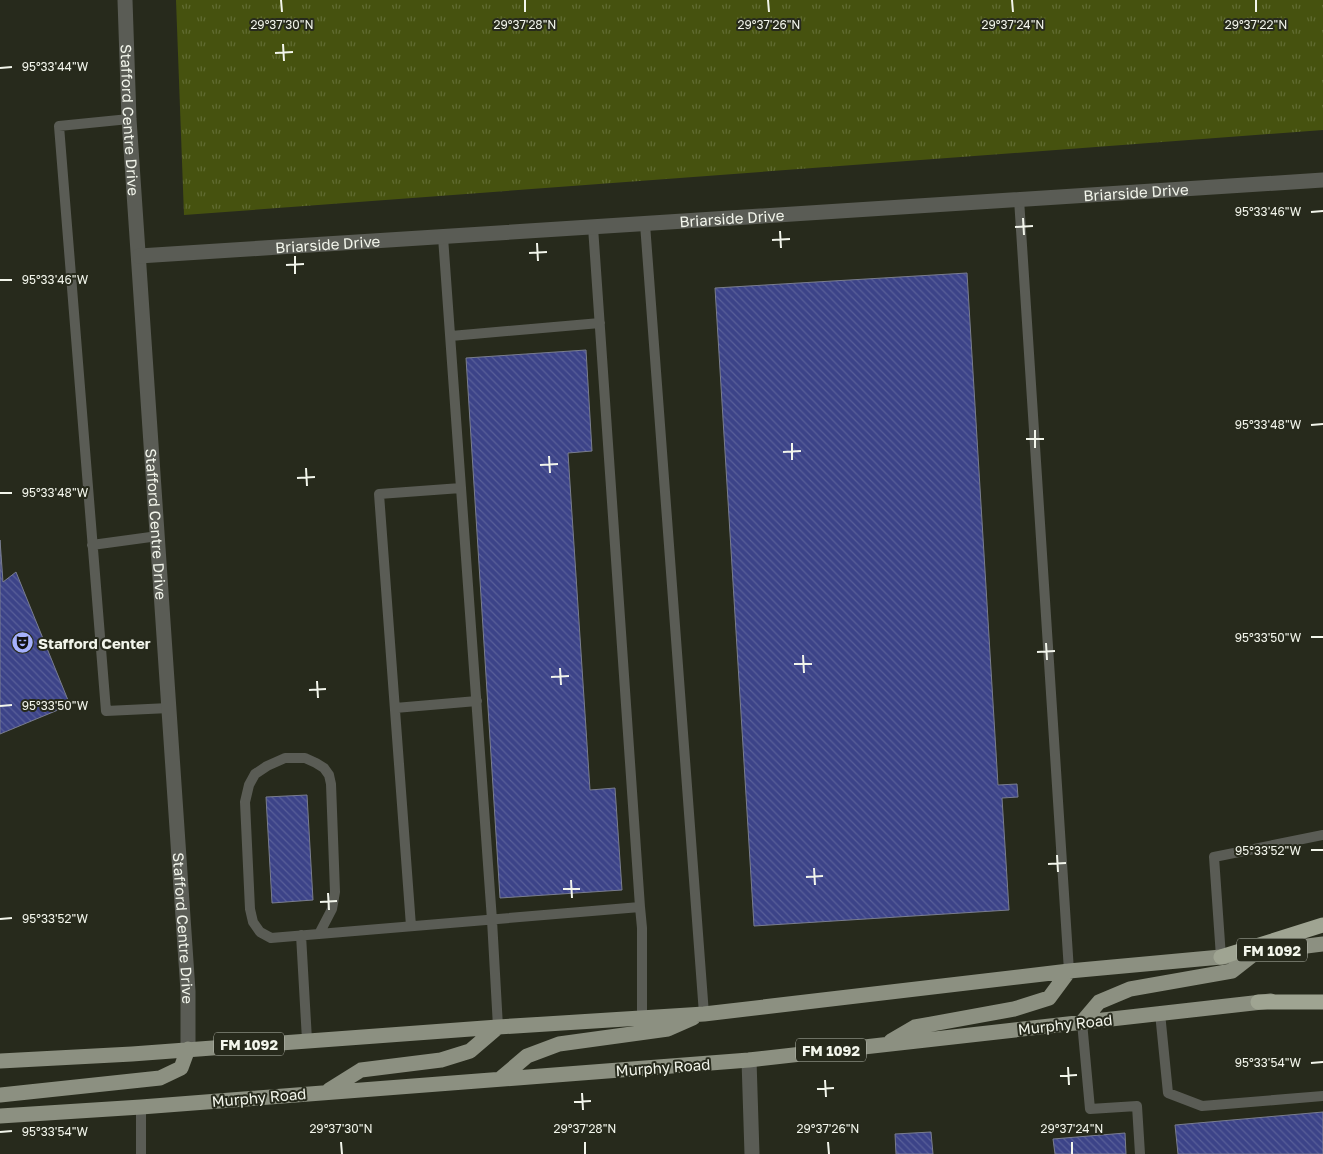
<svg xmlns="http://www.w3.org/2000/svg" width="1323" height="1154" font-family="'Golos Text',sans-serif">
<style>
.grass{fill:url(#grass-tufts)}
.building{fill:url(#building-back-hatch);stroke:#797d8e}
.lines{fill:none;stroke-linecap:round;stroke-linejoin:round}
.lane{stroke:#5a5c55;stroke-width:10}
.street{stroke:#5a5c55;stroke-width:15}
.primary{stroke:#8c9081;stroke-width:15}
.highway{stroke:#9fa492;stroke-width:15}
.ticks{fill:none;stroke:#f2f5eb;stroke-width:2}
.labels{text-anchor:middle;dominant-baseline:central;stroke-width:4;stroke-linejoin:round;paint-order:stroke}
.shield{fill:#272a1c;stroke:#b5b8ad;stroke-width:1}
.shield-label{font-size:14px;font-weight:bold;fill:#f2f5eb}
.street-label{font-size:15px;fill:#f2f5eb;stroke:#272a1c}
.poi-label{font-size:15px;font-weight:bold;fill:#f2f5eb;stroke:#272a1c;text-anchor:start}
.ticks-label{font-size:12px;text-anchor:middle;fill:#f2f5eb;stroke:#272a1c;stroke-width:4;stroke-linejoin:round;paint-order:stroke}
</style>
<defs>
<pattern id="grass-tufts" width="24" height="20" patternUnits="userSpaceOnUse" patternTransform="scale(1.25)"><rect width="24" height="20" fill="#46520f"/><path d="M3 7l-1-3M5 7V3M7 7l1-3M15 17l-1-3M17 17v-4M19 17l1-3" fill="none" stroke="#616c32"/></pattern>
<pattern id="building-back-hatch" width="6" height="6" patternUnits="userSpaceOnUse" patternTransform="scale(1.25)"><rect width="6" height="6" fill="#3c4388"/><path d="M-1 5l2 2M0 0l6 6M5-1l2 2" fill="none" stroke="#595f99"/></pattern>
</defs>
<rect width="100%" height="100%" fill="#272a1c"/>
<path class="grass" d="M176,0H1323V130L184,215Z"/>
<path class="building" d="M967,273L998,785L1017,784L1018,797L1002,798L1009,910L754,926L715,288Z
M586,350L592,451L568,453L590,790L615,788L622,890L500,898L466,358Z
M0,540L3,582L16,572L70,705L0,734Z
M307,795L313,900L272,903L266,797Z
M1323,1112V1154H1178L1175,1125Z
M931,1132L933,1154H896L895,1134Z
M1125,1133L1126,1154H1055L1053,1139Z"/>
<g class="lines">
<path class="lane" d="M129,119L59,126L106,711L169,708
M1019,199L1069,971
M645,224L704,1014
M593,227L640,907L642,928V1018
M443,237L492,920L498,1027
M451,336L600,323
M92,545L158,536
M395,708L477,701
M411,926L379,494L461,488
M319,934L332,909L335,892L331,784L329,775L324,768L316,763L305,758H285L267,766L255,774L249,785L245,802L250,909L253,922L260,932L271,938L640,907
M301,935L307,1040
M1221,957L1214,857L1323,835
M1160,1013L1168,1093L1202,1106L1323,1096
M1082,1022L1090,1109L1137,1106L1140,1154
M141,1154V1107"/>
<g class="street">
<path id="s1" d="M125,0L129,119L188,991V1049"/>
<path id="s2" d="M139,256L1323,180"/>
<path d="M749,1060L752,1154"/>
</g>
<path class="primary" d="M1082,1022L1099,1002L1130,989L1232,971L1255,953
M891,1041L915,1027L1014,1009L1049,998L1069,971
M0,1061L132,1054L498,1027L704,1014L1069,971L1221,957L1323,944
M500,1079L527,1056L559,1044L668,1029L693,1018
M329,1090L361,1070L441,1060L470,1051L498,1027
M0,1095L160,1078L181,1068L188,1049
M0,1116L141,1107L749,1060L1271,1001"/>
<path class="highway" d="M1221,957L1323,925
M1258,1002H1323"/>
</g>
<path class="ticks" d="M281,0L282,12M525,0V12M768,0L769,12M1012,0L1013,12M1256,0V12M283,44L284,61M275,53L293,52M0,68L12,67M1311,212L1323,211M1023,218L1024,235M1015,227L1033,226M780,231L781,248M772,240L790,239M537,243L538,261M529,253L547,252M295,256V274M286,265L304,264M0,280H12M1311,425L1323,424M1035,430V448M1026,439H1044M792,443V460M783,452L801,451M549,456L550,473M540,465L558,464M306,468L307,486M297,478L315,477M0,493H12M1311,637H1323M1046,643L1047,660M1037,652L1055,651M803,655L804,673M794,664H812M560,668L561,685M551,677L569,676M317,681L318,698M309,690L326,689M0,706L12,705M1311,850H1323M1057,855L1058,872M1048,864L1066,863M814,868L815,885M806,877L823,876M571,880L572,898M563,889H580M328,893L329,910M320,902L337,901M0,919L12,918M1311,1063L1323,1062M1068,1067L1069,1085M1060,1076L1077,1075M825,1080L826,1097M817,1089L834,1088M582,1093L583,1110M574,1102L591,1101M0,1132L12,1131M341,1142L342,1154M585,1142V1154M828,1142L829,1154M1072,1142V1154"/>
<defs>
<symbol id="theatre-disc" viewBox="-11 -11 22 22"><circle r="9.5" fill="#a5b1fc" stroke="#272a1c"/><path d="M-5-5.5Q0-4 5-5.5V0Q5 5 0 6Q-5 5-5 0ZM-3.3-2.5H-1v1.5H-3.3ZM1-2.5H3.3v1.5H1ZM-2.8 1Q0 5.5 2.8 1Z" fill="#111"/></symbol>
</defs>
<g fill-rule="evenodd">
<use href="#theatre-disc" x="10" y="630" width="25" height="25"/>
</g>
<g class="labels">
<g class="shield">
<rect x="1237" y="938.5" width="70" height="23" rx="4"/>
<rect x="214" y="1032.5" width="70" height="23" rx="4"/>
<rect x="796" y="1038.5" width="70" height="23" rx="4"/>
</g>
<g class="shield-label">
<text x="1272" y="950">FM 1092</text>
<text x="249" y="1044">FM 1092</text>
<text x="831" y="1050">FM 1092</text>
</g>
<g class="street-label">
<text stroke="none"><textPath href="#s1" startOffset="120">Stafford Centre Drive</textPath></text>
<text stroke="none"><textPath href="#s2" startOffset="999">Briarside Drive</textPath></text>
<text stroke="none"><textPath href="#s2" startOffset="594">Briarside Drive</textPath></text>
<text stroke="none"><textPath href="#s2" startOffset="189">Briarside Drive</textPath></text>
<text stroke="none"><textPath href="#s1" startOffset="525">Stafford Centre Drive</textPath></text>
<text stroke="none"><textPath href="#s1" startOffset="930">Stafford Centre Drive</textPath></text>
<text transform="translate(1065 1024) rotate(-6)">Murphy Road</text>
<text transform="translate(663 1067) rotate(-4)">Murphy Road</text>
<text transform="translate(259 1097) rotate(-5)">Murphy Road</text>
</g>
<g class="poi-label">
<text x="38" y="643">Stafford Center</text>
</g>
</g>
<g class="ticks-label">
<text x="282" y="29">29°37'30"N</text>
<text x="525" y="29">29°37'28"N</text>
<text x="769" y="29">29°37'26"N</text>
<text x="1013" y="29">29°37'24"N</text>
<text x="1256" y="29">29°37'22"N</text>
<text x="55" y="71">95°33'44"W</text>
<text x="1268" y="216">95°33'46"W</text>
<text x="55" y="284">95°33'46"W</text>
<text x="1268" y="429">95°33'48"W</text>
<text x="55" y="497">95°33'48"W</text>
<text x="1268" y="642">95°33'50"W</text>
<text x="55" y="710">95°33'50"W</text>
<text x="1268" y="855">95°33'52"W</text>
<text x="55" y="923">95°33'52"W</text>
<text x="1268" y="1067">95°33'54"W</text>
<text x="341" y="1133">29°37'30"N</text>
<text x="585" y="1133">29°37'28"N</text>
<text x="828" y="1133">29°37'26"N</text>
<text x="1072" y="1133">29°37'24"N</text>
<text x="55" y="1136">95°33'54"W</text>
</g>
</svg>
